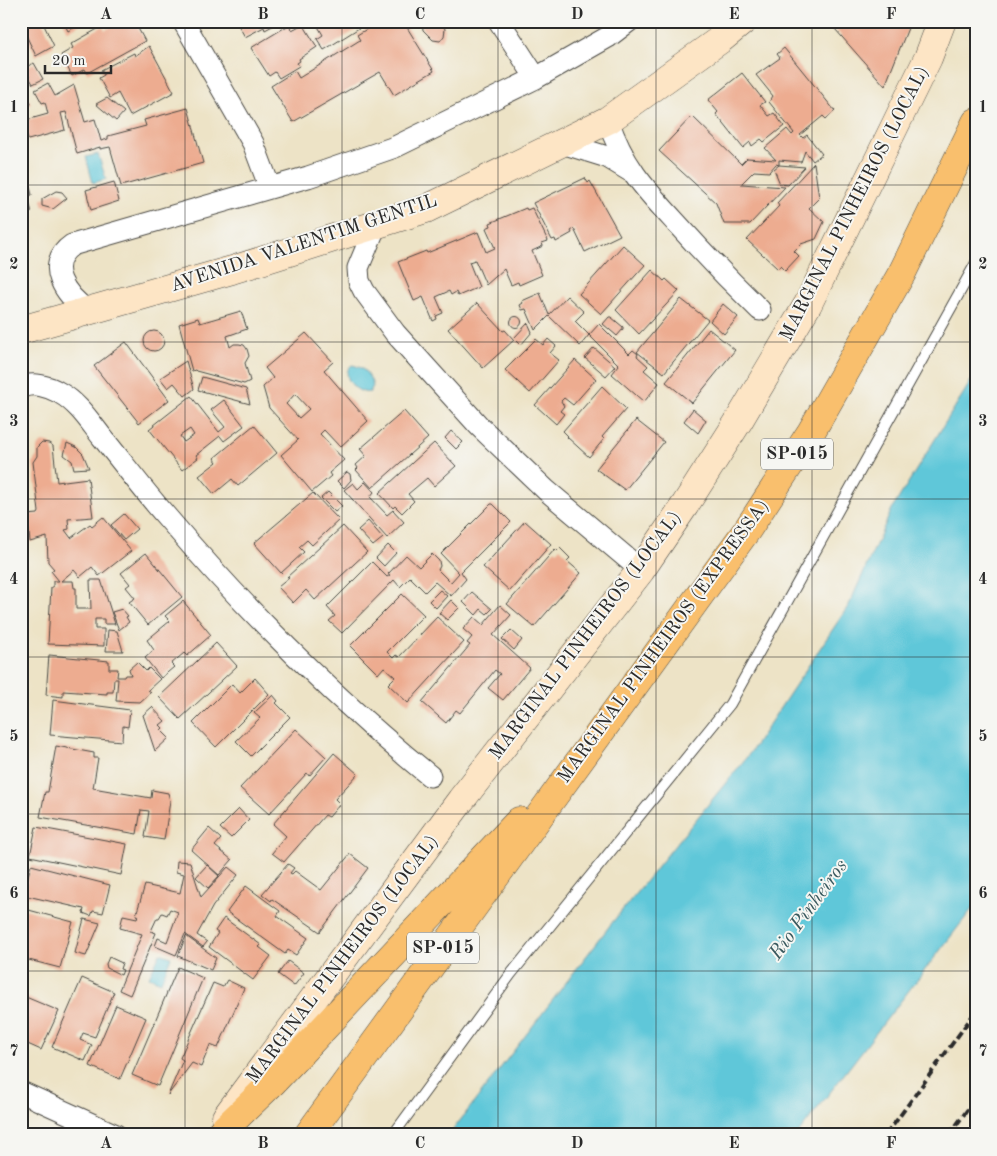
<svg xmlns="http://www.w3.org/2000/svg" width="997" height="1156" font-family="'Old Standard TT',serif">
<style>
.water{fill:#5ec7d9;stroke:#447982}
.building{fill:#edac90;fill-rule:evenodd}
.lines{fill:none;stroke-linecap:round;stroke-linejoin:round}
.lane-casing{stroke:#484742;stroke-width:12}
.street-casing{stroke:#484742;stroke-width:23}
.secondary-casing{stroke:#484742;stroke-width:29}
.highway-casing{stroke:#484742;stroke-width:29}
.lane{stroke:#fff;stroke-width:10}
.street{stroke:#fff;stroke-width:21}
.secondary{stroke:#fde5c5;stroke-width:28}
.highway{stroke:#f9bf6d;stroke-width:28}
.rail{stroke:#2b2b2b;stroke-width:4;stroke-dasharray:8 4;stroke-linecap:butt}
.grid{fill:none;stroke:#2b2b2b;stroke-width:1;stroke-opacity:0.55}
.labels{text-anchor:middle;dominant-baseline:central;stroke-width:4;stroke-linejoin:round;paint-order:stroke}
.shield{fill:#f6f6f2;stroke:#686867;stroke-width:1}
.shield-label{font-size:18px;font-weight:bold;fill:#2b2b2b}
.street-label{font-size:19px;fill:#2b2b2b;stroke:#f6f6f2}
.water-label{font-size:20px;font-style:italic;fill:#3a5a5f;stroke:#f6f6f2}
.neatline{fill:none;stroke:#2b2b2b;stroke-width:2}
.grid-label{font-size:16px;text-anchor:middle;font-weight:bold;fill:#2b2b2b}
</style>
<rect width="100%" height="100%" fill="#f6f6f2"/>
<filter id="ink" filterUnits="userSpaceOnUse"><feTurbulence type="fractalNoise" baseFrequency=".02" numOctaves="2"/><feDisplacementMap in="SourceGraphic" scale="10" xChannelSelector="R" yChannelSelector="G"/><feConvolveMatrix kernelMatrix="1 2 1 2 8 2 1 2 1" color-interpolation-filters="sRGB"/></filter>
<filter id="wash" filterUnits="userSpaceOnUse"><feTurbulence type="fractalNoise" baseFrequency=".0096" numOctaves="4" result="noise"/><feDisplacementMap in="SourceGraphic" scale="20" xChannelSelector="R" yChannelSelector="G"/><feGaussianBlur stdDeviation="1.12" result="paint"/><feColorMatrix in="noise" values="0 0 0 0 0 0 0 0 0 0 0 0 0 0 0 0 0 1.4 0 .05"/><feComposite in="paint" operator="in"/></filter>
<g filter="url(#wash)">
<rect width="100%" height="100%" fill="#ede3c6"/>
<path class="water" d="M98,154L106,179L93,183L86,157Z
M352,365C364,367 370,375 373,386L370,392C358,396 338,375 352,365Z
M976,373V904L797,1135H449L611,924L750,753L849,605L892,509Z
M160,953L171,957L161,982L149,977Z"/>
<g id="blocks">
<path class="building" d="M21,21H42L54,46L36,56L23,29H21Z
M63,21H86L68,31Z
M112,21H134L145,41L87,73L85,69L72,76L61,55L73,48L71,44L103,26L105,30L111,27L110,23Z
M236,21H277L278,23L265,30L264,27L245,37Z
M319,21H355L359,28L324,50L317,39L323,35L316,23Z
M380,21H403L434,71L394,95L380,72L293,122L271,86L295,71L299,78L360,40L357,35Z
M422,21H441L445,29L444,36L440,41L433,40L423,30Z
M828,21H901L908,28L885,86Z
M303,24L317,47L299,59L300,61L297,63L299,66L279,78L275,72L269,76L251,48L289,25L292,30Z
M149,46L174,92L130,116L118,93L110,98L99,78L104,75L101,70L134,53L135,56Z
M784,48L835,111L826,119L823,116L800,135L803,138L807,135L822,154L813,161L805,151L801,162L779,160V165L776,164L769,172L754,171L741,184L785,187L750,224H724L716,203L659,151L692,116L741,164L747,158L776,160L765,148L787,129L792,135L794,133L769,102L773,96L756,75L780,58L777,54Z
M34,63L43,79L33,84L24,68Z
M742,73L765,102L760,105L769,116L774,113L784,126L764,142L761,139L752,146L750,142L743,148L716,114L718,112L708,100Z
M48,83L55,96L74,85L85,122L95,119L101,141L108,139V136L146,126L144,120L188,108L203,163L121,186L110,147L100,149V147L77,154L66,112L61,113L65,130L28,140L23,121L48,114L45,102L42,103L35,90Z
M21,85L31,104L21,109Z
M107,98L124,112L116,121L96,104Z
M814,163L819,198L809,208L824,222L816,239L801,244L794,251L799,256L785,271L780,266L778,269L747,240L779,206L777,203Z
M779,165L805,167L788,185L780,184L774,169Z
M25,167L32,195L27,196L32,212L21,215V168Z
M585,178L588,183L590,181L620,235L585,252L574,229L571,231L572,233L556,242L555,239L552,240L533,203Z
M114,182L119,201L91,210L86,190Z
M56,191L62,192L67,198L53,209L42,206V199Z
M526,208L527,210L532,208L548,241L542,243L543,246L532,251L542,275L519,285L518,282L511,285L504,269L486,285L475,260L469,262L479,287L458,296L456,292L451,295L449,291L436,297L443,313L436,316L437,319L433,321L423,297L414,301L398,262L426,251L427,253L478,232L486,252L495,248L486,228L491,226L490,223Z
M623,245L645,265L601,314L579,294Z
M652,270L664,281L666,279L679,291L639,334L616,310Z
M540,293L549,315L567,296L584,312L575,321L589,335L580,346L549,316L535,330L526,309L522,310L520,305L523,303L522,301Z
M681,299L708,320L664,373L637,352Z
M477,303L503,331L505,330L514,340L483,368L448,329Z
M723,304L738,317L724,334L710,321Z
M241,311L247,329L227,336L230,347L234,344H239L244,345L247,349L249,356L245,363L250,381L244,384L196,371L195,370L192,371L179,324L198,318L200,323Z
M510.5 322a5.5 5.5 0 1 1 11 0a5.5 5.5 0 1 1-11 0Z
M609,317H611L623,327V329L617,336L603,324Z
M528,323L532,332L521,345L514,338Z
M599,324L629,354L633,350L638,354L637,356L648,366L644,370L659,383L644,402L612,374L619,365L589,335Z
M709,329L735,350L692,403L666,382Z
M144 341a10 10 0 1 1 20 0a10 10 0 1 1-20 0Z
M306,333L333,362L324,370L368,421L340,447L324,430L320,434L344,460L329,473L331,476L312,492L281,455L298,440L269,408L263,387L273,378L265,368ZM295,394L309,409L299,418L286,404Z
M536,339L543,345L548,339L556,346L550,353L559,360L530,393L505,370Z
M126,342L169,400L139,423L94,366Z
M594,348L615,366L606,376L585,358Z
M575,360L596,379L573,405L564,398L561,401L564,406L560,411L564,414L556,424L535,405Z
M186,361L194,389L185,396L174,383L168,388L160,378Z
M202,377L246,389L250,404L198,390Z
M602,386L626,409L602,437L604,439L589,457L567,437L568,436L563,431Z
M191,396L219,432L225,427L211,410L224,400L244,426L224,441L220,436L196,455L198,458L182,470L149,429ZM190,429L194,435L184,442L180,436Z
M693,409L706,420L698,433L684,421Z
M404,411L428,438L372,488L356,470L358,468L356,465L366,456L360,449Z
M636,420L664,442L625,490L596,469Z
M254,425L277,453L238,486L232,479L214,494L199,476L217,462L214,458Z
M451,431L463,442L456,449L445,438Z
M42,442L49,443L53,446L57,482L88,478L93,517L68,519L69,529L65,530L71,538L90,524L92,526L103,517L131,551L99,576L92,567L80,577L74,570L61,581H73L74,588H76V609H91L90,580H101L115,624H104V619H95V629H104V646L48,644L51,587H53V581H59L51,571L54,569L48,562L47,537L30,542L27,515L38,514L39,512L33,462L37,456V447Z
M67,443L76,447L83,454L89,468L74,469L72,461L64,455Z
M434,443L456,466L434,486L427,478L408,494L414,501L402,513L395,506L393,508L379,493Z
M347,472L350,474L351,480L344,488L337,481Z
M365,482L374,492L370,497L387,515L393,510L404,522L387,538L344,490L353,483L358,489Z
M328,492L342,506L335,512L321,498Z
M313,493L339,520L312,545L307,540L299,547L304,552L281,573L254,543Z
M491,504H493L511,522L461,572L466,579L451,596L435,582L425,592L410,577L400,587L394,580L342,633L329,621L335,616L327,607L372,562L387,577L390,575L388,574L406,555L419,567L432,554L439,561L440,566L438,570L450,582H451L459,573L441,554Z
M124,514L137,529L124,540L111,525Z
M368,521L383,538L373,546L358,530Z
M525,521L551,544L510,591L483,567Z
M343,526L367,552L315,600L306,590L293,603L278,587L289,578L287,577Z
M388,545L396,553L384,566L376,558Z
M560,548L570,558L567,561L581,573L534,627L507,604L555,549L557,551Z
M146,553L182,597L148,625L129,602L135,598L126,587L130,584L121,573Z
M440,590L447,596L436,608L429,601Z
M472,592L492,609L487,614L481,609L476,615L463,602Z
M402,594L424,615L387,652L393,658L396,655L399,657L437,617L464,642L408,703L388,684L395,677L384,667L378,674L350,646Z
M451,600L459,608L447,620L439,613Z
M183,601L211,635L187,656L184,653L171,664L174,667L161,678L145,658L154,650L147,640L170,621L165,616Z
M500,605L511,615L493,635L530,668L503,700L488,688L500,674L495,670L460,713L456,710L446,723L422,702L470,645L467,643L472,637L463,629L474,617L483,625Z
M122,609L128,616L126,617L129,622L119,630L112,612Z
M108,630L117,631L123,651H106Z
M511,630L522,640L514,650L502,639Z
M216,643L237,666L180,719L159,697Z
M49,655L109,661V669H118L117,677H124L125,675H131L129,669L137,662L146,671L149,668L160,679L148,690L151,692L140,702L116,701L118,679H114L113,692H107V694L63,691V697L46,695Z
M255,678L269,694L216,747L193,723L232,684L240,693Z
M273,695L278,701L276,703L290,717L251,756L236,741L260,718L254,713Z
M53,700L130,710L128,727L123,726L122,741L50,735Z
M152,707L165,721L160,725L163,728L161,730L169,738L155,751L143,715Z
M296,729L326,757L309,776L307,773L269,814L240,788Z
M56,746L94,753V758H98L93,788L151,798L152,790L168,793L170,801L164,840L145,837L149,811L141,810L137,834L40,817L45,792H48Z
M334,753L358,774L335,799L340,804L329,817L325,815L284,862L272,853L286,836L273,824Z
M239,809L249,820L231,838L220,828Z
M36,827L127,844L121,875L30,856Z
M209,828L221,839L215,846L232,860L219,875L191,850Z
M350,854L368,868L320,932L272,899L271,901L262,894L288,864L294,868L290,873L292,874L295,871L321,890Z
M177,861L190,862L201,897L228,867L238,875L213,906L197,935L207,942L203,947L185,934L176,955L155,946L158,938L167,942L178,912L170,909L167,915L162,913L159,918H157L151,931L156,933L130,995L119,990L142,934L120,928L123,915L137,918L138,915H136L145,885L180,893L184,874L176,872Z
M31,865L110,885L103,913L93,911L91,916L83,913L84,909L23,895Z
M207,865L219,876L208,888L196,877Z
M246,886L280,911L277,916L308,938L296,955L288,950L285,954L227,912Z
M25,909L73,922L60,968L21,958V921Z
M224,918L261,945L259,947L271,956L253,980L209,947L218,933L215,931Z
M84,919L100,923L86,956L75,953Z
M186,936L216,958L211,970L178,956Z
M109,957L122,963L120,969L123,970L121,975L107,968L106,964Z
M288,961L304,973L294,986L278,974Z
M178,967L203,978L158,1086L132,1075Z
M82,978L114,992L95,1037L83,1033L80,1040L92,1045L85,1061L52,1047Z
M227,980L244,988L218,1048L210,1045L201,1067L192,1063L168,1095L183,1060L180,1058L213,983L223,987Z
M21,995L59,1011L41,1050L21,1041Z
M116,1005L146,1018L120,1079L90,1066Z"/>
</g>
</g>
<g filter="url(#ink)">
<use href="#blocks" fill-opacity="0" stroke="#484742" stroke-width="1"/>
<g class="lines">
<defs>
<path id="lane" d="M393,1135L511,974L730,704L976,263"/>
<path id="street" d="M183,21L253,143L270,188
M499,21L536,78
M608,120C623,167 647,191 680,227C706,256 732,283 760,310
M562,143L607,157L630,171
M376,225L358,268L359,281L364,291L395,333L480,427L546,490L641,570
M88,311C66,296 43,265 72,245L308,177L395,147L536,78L608,37L629,21
M21,388C32,381 50,387 60,393C78,403 90,422 102,437C123,463 144,491 166,516C246,610 334,698 430,776
M21,1092L116,1135"/>
<path id="secondary" d="M21,330L232,270L426,209L608,120L721,39L743,21
M226,1117L461,800L641,570L685,505L738,422L808,304L928,58L942,21"/>
<path id="highway" d="M218,1135L273,1082L519,821
M308,1135L747,530L811,432L902,273L976,122"/>
</defs>
<use href="#lane" class="lane-casing"/>
<use href="#street" class="street-casing"/>
<use href="#secondary" class="secondary-casing"/>
<use href="#highway" class="highway-casing"/>
<use href="#lane" class="lane"/>
<use href="#street" class="street"/>
<use href="#secondary" class="secondary"/>
<use href="#highway" class="highway"/>
<path class="rail" d="M886,1135L976,1011
M949,1135L976,1098"/>
</g>
</g>
<path class="grid" d="M185,21V1135M342,21V1135M498,21V1135M656,21V1135M812,21V1135M21,185H976M21,342H976M21,499H976M21,657H976M21,814H976M21,971H976"/>
<g class="labels">
<g class="shield">
<rect x="761" y="438.5" width="72" height="31" rx="4"/>
<rect x="407" y="932.5" width="72" height="31" rx="4"/>
</g>
<g class="shield-label">
<text x="797" y="454">SP-015</text>
<text x="443" y="948">SP-015</text>
</g>
<g class="street-label">
<text transform="translate(855 204) rotate(-63)">MARGINAL PINHEIROS (LOCAL)</text>
<text transform="translate(304 244) rotate(-18)">AVENIDA VALENTIM GENTIL</text>
<text transform="translate(586 636) rotate(-53)">MARGINAL PINHEIROS (LOCAL)</text>
<text transform="translate(664 642) rotate(-54)">MARGINAL PINHEIROS (EXPRESSA)</text>
<text transform="translate(343 960) rotate(-53)">MARGINAL PINHEIROS (LOCAL)</text>
</g>
<g class="water-label">
<text transform="translate(809 910) rotate(-54)">Rio Pinheiros</text>
</g>
</g>
<rect width="997" height="1156" fill="none" stroke="#f6f6f2" stroke-width="55"/>
<path d="M45 65v8h66v-8" fill="none" stroke="#2b2b2b" stroke-width="2.5"/>
<text x="52" y="65" font-size="15" fill="#2b2b2b" stroke="#f6f6f2" stroke-width="4" paint-order="stroke">20 m</text>
<rect x="28" y="28" width="942" height="1100" class="neatline"/>
<g class="grid-label">
<text x="106" y="19">A</text>
<text x="263" y="19">B</text>
<text x="420" y="19">C</text>
<text x="577" y="19">D</text>
<text x="734" y="19">E</text>
<text x="891" y="19">F</text>
<text x="14" y="112">1</text>
<text x="983" y="112">1</text>
<text x="14" y="269">2</text>
<text x="983" y="269">2</text>
<text x="14" y="426">3</text>
<text x="983" y="426">3</text>
<text x="14" y="584">4</text>
<text x="983" y="584">4</text>
<text x="14" y="741">5</text>
<text x="983" y="741">5</text>
<text x="14" y="898">6</text>
<text x="983" y="898">6</text>
<text x="14" y="1056">7</text>
<text x="983" y="1056">7</text>
<text x="106" y="1148">A</text>
<text x="263" y="1148">B</text>
<text x="420" y="1148">C</text>
<text x="577" y="1148">D</text>
<text x="734" y="1148">E</text>
<text x="891" y="1148">F</text>
</g>
</svg>
